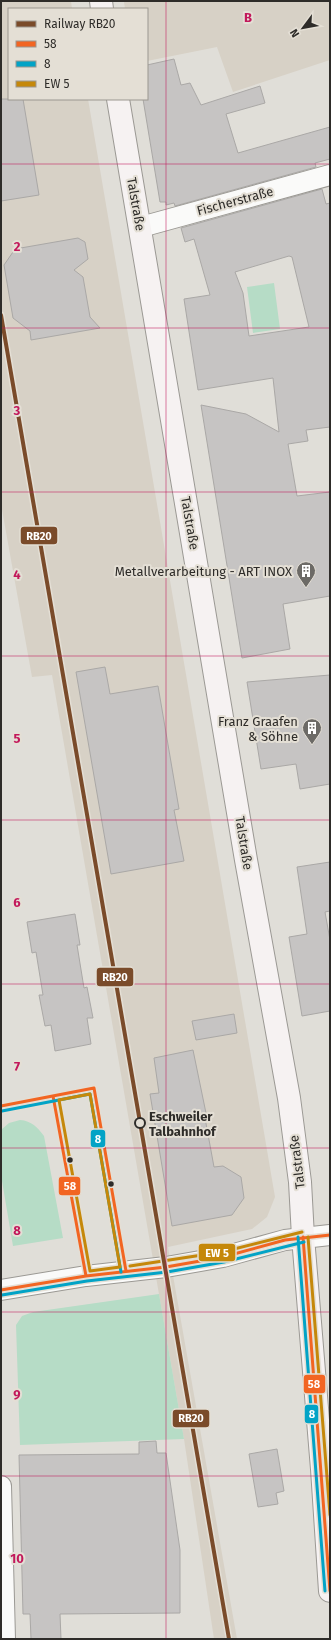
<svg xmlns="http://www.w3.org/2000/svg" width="331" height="1640" font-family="'Fira Sans',sans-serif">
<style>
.built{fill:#d7d1c6}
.green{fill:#b6dcc6}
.building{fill:#c6c4c3;stroke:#aaa8a6;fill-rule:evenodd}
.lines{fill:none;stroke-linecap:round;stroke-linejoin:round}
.minor-casing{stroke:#9b9994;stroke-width:22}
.secondary-casing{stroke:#9b9994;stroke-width:24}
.minor{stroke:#fafaf9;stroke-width:20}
.secondary{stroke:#f6f2f2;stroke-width:22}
.bus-1-casing{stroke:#e4dfd5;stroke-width:6}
.bus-2-casing{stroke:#e4dfd5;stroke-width:6}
.bus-3-casing{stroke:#e4dfd5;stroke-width:6}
.bus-1{stroke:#f26522;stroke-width:3}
.bus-2{stroke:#02a3c6;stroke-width:3}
.bus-3{stroke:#c5880a;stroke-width:3}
.rail-1-casing{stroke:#e4dfd5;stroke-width:7}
.rail-1{stroke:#7a4b2a;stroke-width:4}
.grid{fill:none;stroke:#c2185b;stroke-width:1;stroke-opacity:0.55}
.stop-dot{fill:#e4dfd5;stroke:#2e2c29;stroke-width:2}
.bus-dot{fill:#2e2c29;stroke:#e4dfd5;stroke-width:1.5}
.labels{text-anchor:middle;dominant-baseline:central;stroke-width:4;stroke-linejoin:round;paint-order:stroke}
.street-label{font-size:13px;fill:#2e2c29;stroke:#e4dfd5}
.poi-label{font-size:13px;fill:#2e2c29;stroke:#e4dfd5;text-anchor:end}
.stop-label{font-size:13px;font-weight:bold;fill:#2e2c29;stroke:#e4dfd5;text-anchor:start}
.grid-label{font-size:13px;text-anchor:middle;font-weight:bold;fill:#c2185b;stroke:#e4dfd5;stroke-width:4;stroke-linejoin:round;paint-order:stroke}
.line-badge{stroke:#e4dfd5;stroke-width:1.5}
.badge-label{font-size:11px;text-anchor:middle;font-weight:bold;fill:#fff}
</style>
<rect width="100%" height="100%" fill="#e0ded8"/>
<path class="built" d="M1,1H71L72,9H9V99H88L275,1197L267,1217L252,1229L168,1247L237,1639H214L184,1439L52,675L32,677L1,504Z
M129,1H330V60L233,92L217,47L147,61V9H125L124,2Z"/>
<path class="green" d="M274,283L280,329L253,333L247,287Z
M20,1120C32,1121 37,1127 44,1136L63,1238L13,1246L1,1175V1130L9,1123Z
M159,1294L184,1439L20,1445L16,1325L22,1316L33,1312Z"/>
<path class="building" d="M174,59L181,85L190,83L201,105L260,86L265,103L226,114L238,153L330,127V159L315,163L316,167L175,206L174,203L166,205V202H160L143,99H147V65Z
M1,99H23L39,195L1,201Z
M322,189L326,204L330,203V427L306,430L308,441L288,444L297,496L330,492V596L283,604L290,649L242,658L201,405L246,414L279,432L273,378L198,390L184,299L210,295L194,239L185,242L181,228ZM289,256L292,257L309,327L249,336L243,293L235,272Z
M78,238L85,242L88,259L74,270L83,277L90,317L100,328L31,340L30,331L13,318L4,265L15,249Z
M105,667L110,694L158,686L179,809L174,810L184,861L111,874L76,672Z
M330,675V784L300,789L296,764L261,769L247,682Z
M330,862V911L325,912L330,940V1011L302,1016L289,937L307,934L297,867Z
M75,914L80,945H77L84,988L87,987L93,1018H87L91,1044L55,1051L51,1025L45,1026L39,995H43L36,952L32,953L27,922Z
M234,1014L237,1033L196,1040L192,1021Z
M193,1050L207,1118H205L214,1167L223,1166L241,1177L244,1198L232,1215L172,1226L150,1094L159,1093L154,1058Z
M156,1441L157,1453H166L180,1550V1613L60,1614L61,1639H31L30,1614H23L19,1455L139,1454V1442Z
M277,1449L284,1491L276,1493L278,1504L258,1507L249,1454Z"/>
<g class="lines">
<defs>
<path id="minor" d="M141,227L330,175
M1,1290L86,1276L166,1267L223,1257L285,1240L330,1235
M1,1486L5,1639"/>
<path id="secondary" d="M101,1L102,9
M118,99L246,860L289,1098L300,1182L303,1237L322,1469L330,1591"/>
</defs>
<use href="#minor" class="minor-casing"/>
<use href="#secondary" class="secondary-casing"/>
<use href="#minor" class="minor"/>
<use href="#secondary" class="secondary"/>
<defs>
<path id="bus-1" d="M53,1096L86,1276
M1,1106L94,1088L126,1271
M303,1237L330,1591
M1,1290L86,1276L166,1267L223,1257L285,1240L330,1235"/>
<path id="bus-2" d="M2,1111L90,1094L121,1272
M298,1237L325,1591
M2,1295L87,1281L167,1272L224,1262L304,1242"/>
<path id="bus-3" d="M90,1094L120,1267L90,1271L59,1100Z
M308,1237L330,1515
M130,1266L222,1252L302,1232"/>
</defs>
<use href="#bus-1" class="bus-1-casing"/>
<use href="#bus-2" class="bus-2-casing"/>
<use href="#bus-3" class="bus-3-casing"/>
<use href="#bus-1" class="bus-1"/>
<use href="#bus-2" class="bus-2"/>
<use href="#bus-3" class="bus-3"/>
<defs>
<path id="rail-1" d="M1,315L229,1639"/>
</defs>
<use href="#rail-1" class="rail-1-casing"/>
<use href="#rail-1" class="rail-1"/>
</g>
<path class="grid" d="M166,1V1639M1,164H330M1,328H330M1,492H330M1,656H330M1,820H330M1,984H330M1,1148H330M1,1312H330M1,1476H330"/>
<defs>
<symbol id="building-pin" viewBox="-11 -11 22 30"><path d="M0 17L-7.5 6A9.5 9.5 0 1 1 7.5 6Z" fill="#6c6a66" stroke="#e4dfd5"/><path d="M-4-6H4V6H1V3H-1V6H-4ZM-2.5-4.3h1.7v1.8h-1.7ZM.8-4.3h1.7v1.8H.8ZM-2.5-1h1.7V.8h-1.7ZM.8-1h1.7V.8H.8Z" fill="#fff"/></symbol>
</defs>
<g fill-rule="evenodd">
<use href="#building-pin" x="295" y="560" width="22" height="30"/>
<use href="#building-pin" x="301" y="717" width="22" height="30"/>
</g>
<circle class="stop-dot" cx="140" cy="1123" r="5"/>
<g class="bus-dot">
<circle cx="70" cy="1160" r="3.5"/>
<circle cx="111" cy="1184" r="3.5"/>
</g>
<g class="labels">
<g class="street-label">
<text transform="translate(235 201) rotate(-15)">Fischerstraße</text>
<text transform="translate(136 204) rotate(80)">Talstraße</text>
<text transform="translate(190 523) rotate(80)">Talstraße</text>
<text transform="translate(244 843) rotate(81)">Talstraße</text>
<text transform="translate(297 1162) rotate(-97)">Talstraße</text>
</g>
<g class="poi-label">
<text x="292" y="571">Metallverarbeitung - ART INOX</text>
<text x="298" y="721">Franz Graafen<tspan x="298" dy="15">&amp; Söhne</tspan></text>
</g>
<g class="stop-label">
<text x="149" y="1116">Eschweiler<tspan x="149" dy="15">Talbahnhof</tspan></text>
</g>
</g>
<g class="grid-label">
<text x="248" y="22">B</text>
<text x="17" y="251">2</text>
<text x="17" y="415">3</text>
<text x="17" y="579">4</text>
<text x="17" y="743">5</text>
<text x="17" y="907">6</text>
<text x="17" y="1071">7</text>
<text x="17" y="1235">8</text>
<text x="17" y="1399">9</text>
<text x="17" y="1563">10</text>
</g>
<g class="line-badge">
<rect x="20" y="526" width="38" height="19" rx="4" fill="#7a4b2a"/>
<rect x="96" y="967" width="38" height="20" rx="4" fill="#7a4b2a"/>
<rect x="90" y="1129" width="16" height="19" rx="4" fill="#02a3c6"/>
<rect x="58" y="1176" width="23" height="20" rx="4" fill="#f26522"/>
<rect x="198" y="1243" width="38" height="19" rx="4" fill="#c5880a"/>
<rect x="303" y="1374" width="23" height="20" rx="4" fill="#f26522"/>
<rect x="304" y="1404" width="15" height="20" rx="4" fill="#02a3c6"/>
<rect x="172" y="1409" width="38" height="19" rx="4" fill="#7a4b2a"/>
</g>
<g class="badge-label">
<text x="39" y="540">RB20</text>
<text x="115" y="981">RB20</text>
<text x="98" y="1143">8</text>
<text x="70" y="1190">58</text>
<text x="217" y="1257">EW 5</text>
<text x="314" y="1388">58</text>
<text x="312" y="1418">8</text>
<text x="191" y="1422">RB20</text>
</g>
<rect width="331" height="1640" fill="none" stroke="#2e2c29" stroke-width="4"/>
<rect x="8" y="8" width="140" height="92" fill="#e4dfd5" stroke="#9b9790"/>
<rect x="16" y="21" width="20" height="6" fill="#7a4b2a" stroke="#9b9790"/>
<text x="44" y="28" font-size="12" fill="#2e2c29">Railway RB20</text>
<rect x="16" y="41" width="20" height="6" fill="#f26522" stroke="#9b9790"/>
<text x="44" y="48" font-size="12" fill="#2e2c29">58</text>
<rect x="16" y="61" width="20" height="6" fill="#02a3c6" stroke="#9b9790"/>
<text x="44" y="68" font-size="12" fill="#2e2c29">8</text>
<rect x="16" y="81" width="20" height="6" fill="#c5880a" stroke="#9b9790"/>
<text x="44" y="88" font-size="12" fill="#2e2c29">EW 5</text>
<g transform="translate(303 28) rotate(238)" stroke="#e4dfd5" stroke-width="3" paint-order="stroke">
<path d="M0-3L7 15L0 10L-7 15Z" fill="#2e2c29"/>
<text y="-6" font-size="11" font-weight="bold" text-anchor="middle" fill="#2e2c29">N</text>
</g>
</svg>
